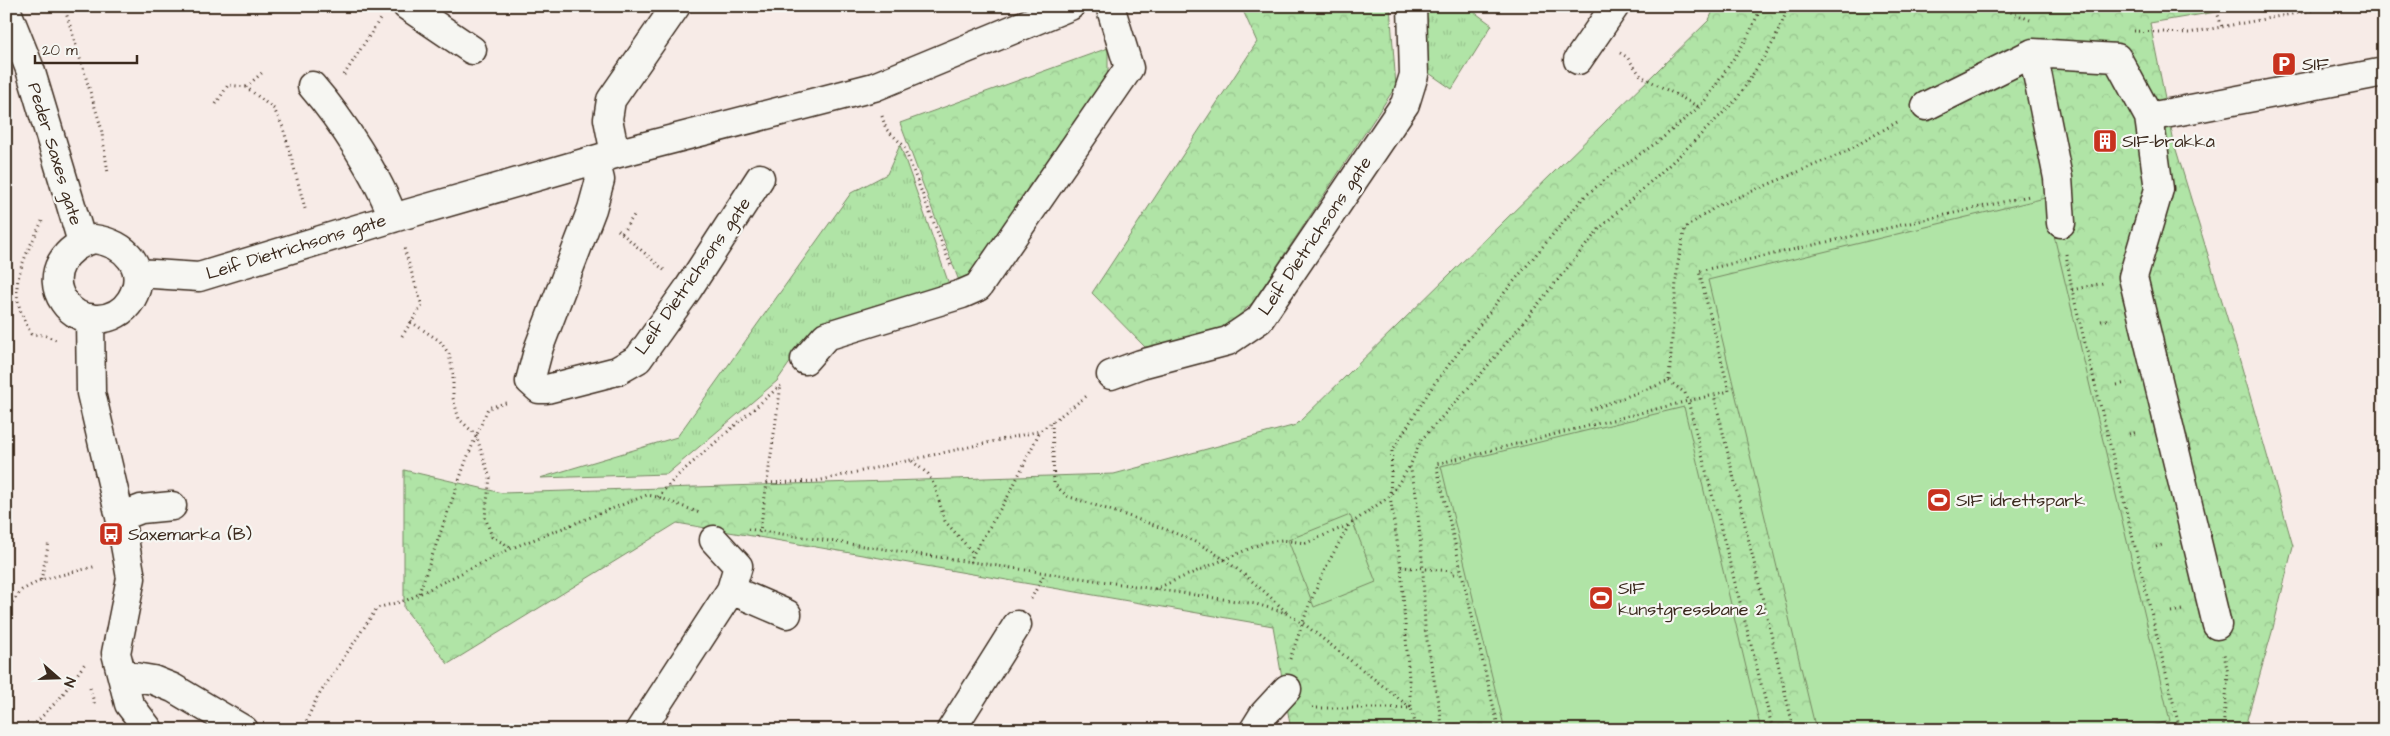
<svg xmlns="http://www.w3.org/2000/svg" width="2390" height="736" font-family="'Architects Daughter',sans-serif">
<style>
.grass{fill:url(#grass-tufts);stroke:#768762}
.forest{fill:url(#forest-crowns);stroke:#768762}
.pitch{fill:#b0e4a6;stroke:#768762}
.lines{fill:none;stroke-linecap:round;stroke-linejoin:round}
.minor-casing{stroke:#3b2a1e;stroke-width:31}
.path{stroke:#3b2a1e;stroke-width:3;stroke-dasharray:1 4;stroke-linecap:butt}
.minor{stroke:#f6f6f2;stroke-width:28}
.labels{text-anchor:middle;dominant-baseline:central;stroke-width:4.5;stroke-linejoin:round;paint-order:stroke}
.poi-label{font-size:18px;fill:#3b2a1e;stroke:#f6f6f2;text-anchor:start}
.street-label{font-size:18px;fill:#3b2a1e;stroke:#f6f6f2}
</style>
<defs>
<pattern id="grass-tufts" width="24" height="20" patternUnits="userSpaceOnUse" patternTransform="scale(1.25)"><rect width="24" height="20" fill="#b0e4a6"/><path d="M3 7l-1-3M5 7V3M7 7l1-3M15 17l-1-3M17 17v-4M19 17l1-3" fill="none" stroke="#98c48e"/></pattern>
<pattern id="forest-crowns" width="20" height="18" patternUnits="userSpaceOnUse" patternTransform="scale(1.25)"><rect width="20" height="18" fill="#b0e4a6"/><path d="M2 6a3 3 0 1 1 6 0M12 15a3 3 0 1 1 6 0" fill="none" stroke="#98c48e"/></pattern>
</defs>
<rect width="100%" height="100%" fill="#f7ebe7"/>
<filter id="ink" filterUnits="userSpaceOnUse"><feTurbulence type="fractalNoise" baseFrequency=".02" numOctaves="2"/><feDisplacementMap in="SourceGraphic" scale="10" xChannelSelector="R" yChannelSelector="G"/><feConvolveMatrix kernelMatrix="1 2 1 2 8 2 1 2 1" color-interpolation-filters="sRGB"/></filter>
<g filter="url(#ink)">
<path class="grass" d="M1423,6H1466L1492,25L1452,89L1426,71Z
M900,145L950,287L816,325L777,381L667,474L540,478L677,437L851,193L887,174Z"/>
<path class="forest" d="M1241,6H1390L1396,86L1253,302L1220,334L1145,347L1092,293L1257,42Z
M1715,6H2251L2150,23L2174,143L2236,347L2293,546L2272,632L2244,730H1291L1273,626L677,523L448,664L404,608V470L502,493L1114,474L1296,425L1709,20Z
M1108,48V78L962,289L900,123Z"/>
<path class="pitch" d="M2045,198L2170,721L2136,730H1816L1708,280Z
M1684,407L1761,730H1505L1441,466Z
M1350,515L1376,582L1314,607L1288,540Z"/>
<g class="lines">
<defs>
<path id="minor" d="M407,6L472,50
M6,9L30,69L82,242
M2033,53L2058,178L2061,223
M1578,60L1615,6
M312,86C340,118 379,177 393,218
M1926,106L2033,53L2117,58L2149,117L2159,189L2133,277L2217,625
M2149,117L2384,72
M615,154L608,119L611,100L676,6
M595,160L600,180L592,209L539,347L530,381L539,389H547L617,371L638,359L688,289L760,178
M94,239C125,243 150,268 131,300C116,324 80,326 64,302C45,274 66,246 94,239Z
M138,273L199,277L393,218L615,154L874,87L1070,6
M90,318L91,393L120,517L131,578L116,653L129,704L149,730
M805,360L826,336L962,294L978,287L1129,68L1110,6
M1111,375L1141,364L1228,341L1259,320L1405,104L1414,75L1412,6
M120,517L141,509L172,506
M714,540L738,566L731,590L787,614
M123,675L153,680L173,688L244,730
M640,730L731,590
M951,730L1017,625
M1254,730L1264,714L1287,689"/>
</defs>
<use href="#minor" class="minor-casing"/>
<path class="path" d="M64,6L101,127L108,173
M1997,6L2030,20
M2215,6L2222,27
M2133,31L2189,33L2335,6
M1620,53L1627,57L1641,76L1699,107
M344,75L380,19
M246,87L264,71
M216,104L228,85L246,87L274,109L283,127L306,212
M882,116L886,129L903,145L951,266
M42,221C32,244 12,275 18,301C20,313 26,323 31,334L44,335L56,340
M618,230L664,270
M622,233L635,214
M2066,254L2072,290L2179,726L2164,730
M2072,290L2103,283
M2101,321L2111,319
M411,322L440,341L449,354L453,374V398L459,419L476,435L490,478L485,517L492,537L512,548
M402,336L422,306L404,248
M1669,381L1685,393L1688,401L1714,395
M2117,385L2127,383
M1590,410L1669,381L1677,268L1685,228L1717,206L1843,153L1899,121
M1052,422L1054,484L1067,496C1108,510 1151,522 1191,540C1223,555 1261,587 1286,612
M2129,434L2138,432
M912,461L928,474L935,487L945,521L973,553
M767,483L817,481L1040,431
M658,497L676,477L781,385L760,531L756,538
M748,529L1256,604L1286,613L1304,624L1411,708
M2156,547L2165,544
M971,562L973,554L1010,493L1040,431L1088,395
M1401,567L1453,571L1454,574L1461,572
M41,580L49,542
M1155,589L1265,542L1282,540L1306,543L1349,525
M419,593L467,458L488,408L509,402
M1031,599L1045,573
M6,610L22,590L41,580L97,566
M2171,612L2182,610
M1290,659L1309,605L1327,565L1349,525L1390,496L1410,466
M90,688L95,706
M1312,708H1411
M29,730L60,698L86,662
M302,730L317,698L377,608L407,600L512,548L647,495L658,497L700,513
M1417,730L1411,708L1401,567L1390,496L1392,451L1434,384L1505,292L1583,198L1614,172L1659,141L1699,107L1708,97L1746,40L1762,6
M1443,730L1425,629L1423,569L1416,494L1410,466L1421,440L1481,374L1600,228L1681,154L1737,99L1774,41L1789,6
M1499,730L1436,464L1688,401L1773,730
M1794,730L1714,395L1729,391L1699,271L2029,196
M2223,730L2228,674L2224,654"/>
<use href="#minor" class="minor"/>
</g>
</g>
<defs>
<symbol id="parking-square" viewBox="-11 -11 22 22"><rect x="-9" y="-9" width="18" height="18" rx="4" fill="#c8321e" stroke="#f6f6f2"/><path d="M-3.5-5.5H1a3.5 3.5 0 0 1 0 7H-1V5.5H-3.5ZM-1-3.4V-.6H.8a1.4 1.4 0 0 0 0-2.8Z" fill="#fff"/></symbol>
<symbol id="building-square" viewBox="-11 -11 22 22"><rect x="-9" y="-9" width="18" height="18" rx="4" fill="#c8321e" stroke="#f6f6f2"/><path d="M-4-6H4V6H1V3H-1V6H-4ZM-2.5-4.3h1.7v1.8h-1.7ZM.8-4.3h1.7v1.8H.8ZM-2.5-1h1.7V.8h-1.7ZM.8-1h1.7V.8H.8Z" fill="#fff"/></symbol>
<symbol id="stadium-square" viewBox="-11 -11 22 22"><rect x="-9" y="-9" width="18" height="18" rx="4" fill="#c8321e" stroke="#f6f6f2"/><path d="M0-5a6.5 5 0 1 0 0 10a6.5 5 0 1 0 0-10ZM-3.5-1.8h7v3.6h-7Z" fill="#fff"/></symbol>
<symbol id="bus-square" viewBox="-11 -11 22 22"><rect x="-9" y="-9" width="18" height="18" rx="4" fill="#c8321e" stroke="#f6f6f2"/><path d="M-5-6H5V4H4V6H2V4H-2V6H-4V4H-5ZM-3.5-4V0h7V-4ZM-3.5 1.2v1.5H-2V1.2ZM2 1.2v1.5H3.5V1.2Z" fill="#fff"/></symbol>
</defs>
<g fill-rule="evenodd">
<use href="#parking-square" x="2270" y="50" width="28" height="28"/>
<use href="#building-square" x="2091" y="127" width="28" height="28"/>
<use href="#stadium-square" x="1925" y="486" width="28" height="28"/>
<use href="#bus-square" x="97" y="520" width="28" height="28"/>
<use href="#stadium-square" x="1587" y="584" width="28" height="28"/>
</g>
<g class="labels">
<g class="poi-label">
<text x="2302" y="64">SIF</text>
<text x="2122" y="141">SIF-brakkå</text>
<text x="1956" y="500">SIF idrettspark</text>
<text x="128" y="534">Saxemarka (B)</text>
<text x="1618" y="588">SIF<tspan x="1618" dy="21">kunstgressbane 2</tspan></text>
</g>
<g class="street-label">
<text transform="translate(55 154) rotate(73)">Peder Saxes gate</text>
<text transform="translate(1315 236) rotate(-56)">Leif Dietrichsons gate</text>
<text transform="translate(296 247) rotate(-17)">Leif Dietrichsons gate</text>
<text transform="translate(693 276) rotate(-55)">Leif Dietrichsons gate</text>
</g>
</g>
<rect width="2390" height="736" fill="none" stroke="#f6f6f2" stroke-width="25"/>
<rect x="12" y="12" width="2365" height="711" fill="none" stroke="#3b2a1e" stroke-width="2" filter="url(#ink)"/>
<g transform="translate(58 678) rotate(110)" stroke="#f6f6f2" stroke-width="4" paint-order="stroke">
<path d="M0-4L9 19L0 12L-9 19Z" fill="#3b2a1e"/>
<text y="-8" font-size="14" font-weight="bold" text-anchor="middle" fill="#3b2a1e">N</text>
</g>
<path d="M35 55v8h102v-8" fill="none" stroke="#3b2a1e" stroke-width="2.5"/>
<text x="42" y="55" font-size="15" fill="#3b2a1e" stroke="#f6f6f2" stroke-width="4" paint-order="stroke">20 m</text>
</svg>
